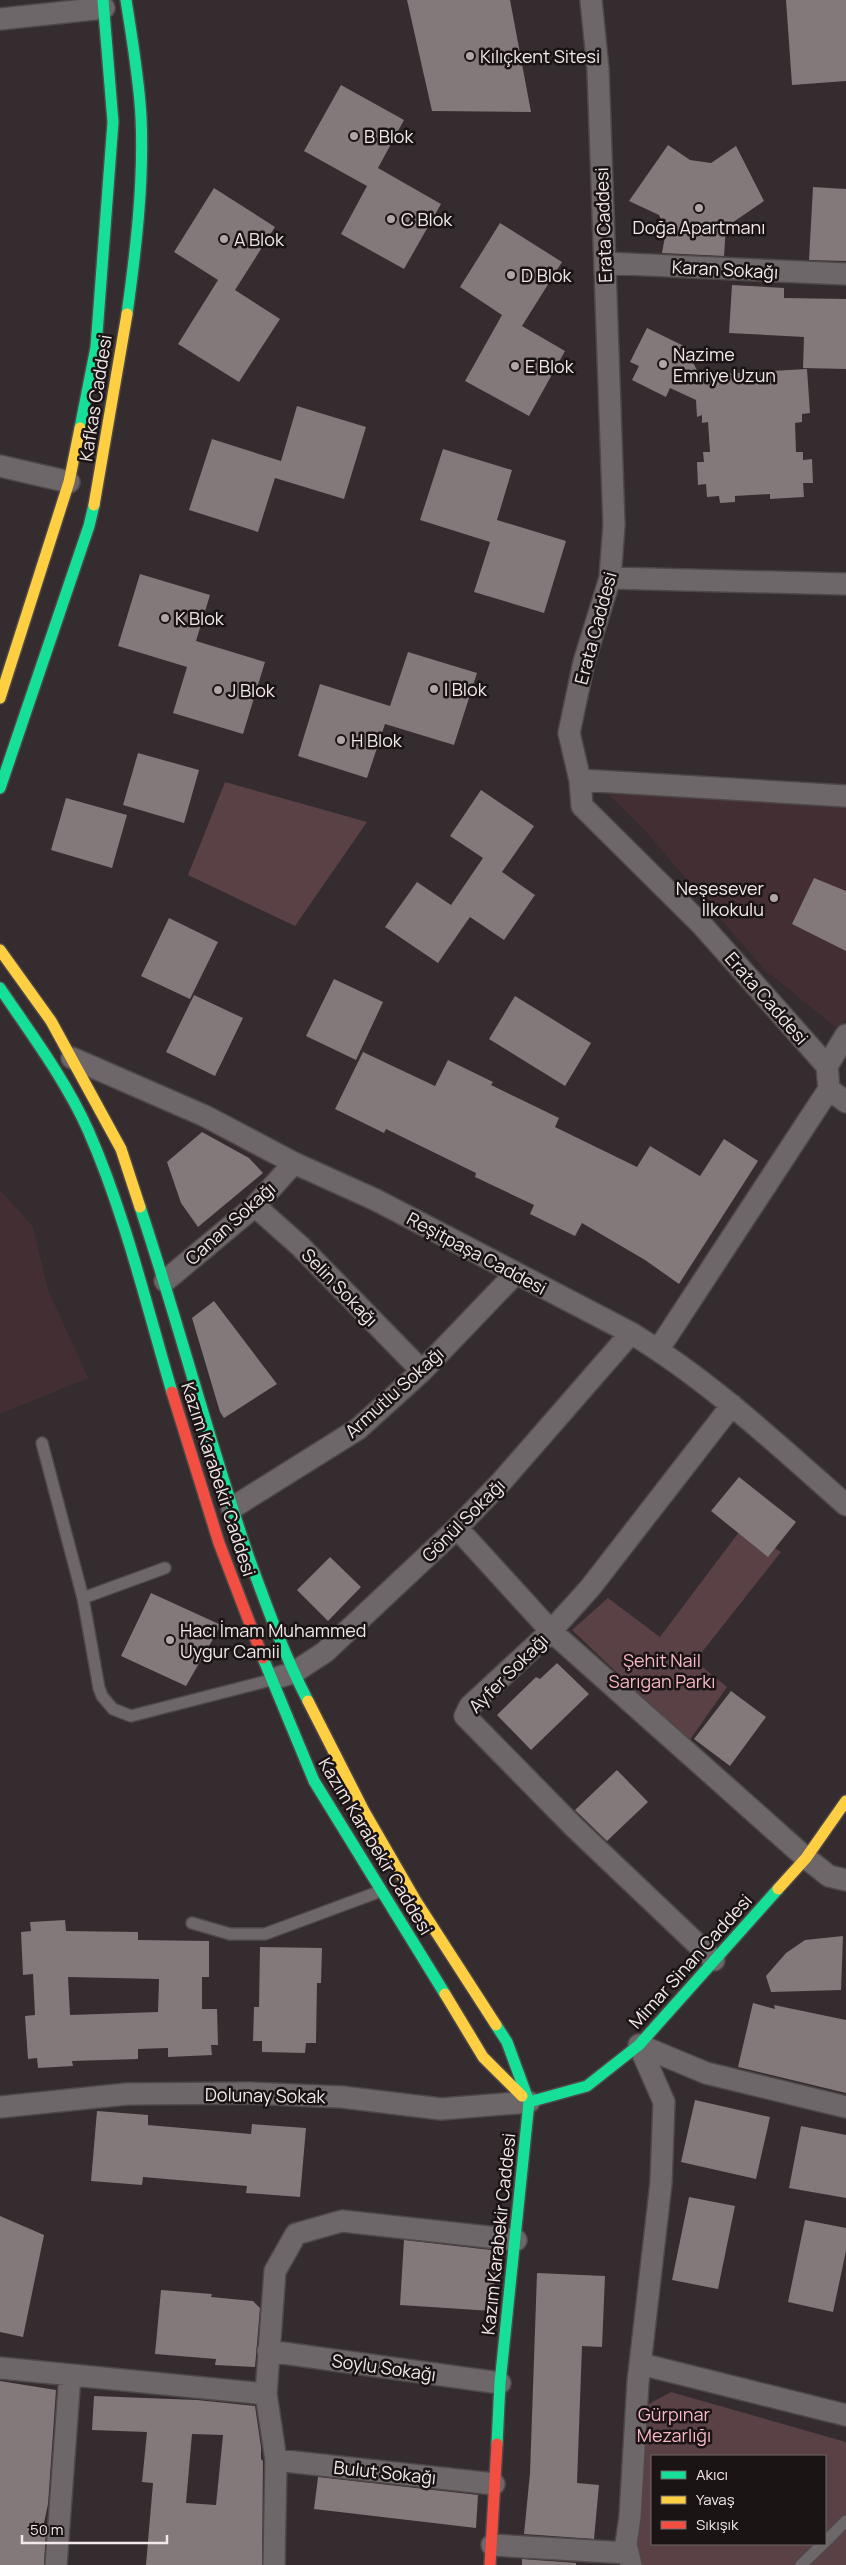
<svg xmlns="http://www.w3.org/2000/svg" width="846" height="2565" font-family="Manrope,sans-serif">
<style>
.built{fill:#432f33}
.green{fill:#594146;fill-rule:evenodd}
.building{fill:#83787a;fill-rule:evenodd}
.lines{fill:none;stroke-linecap:round;stroke-linejoin:round}
.lane-casing{stroke:#4f4849;stroke-width:14}
.street-casing{stroke:#4f4849;stroke-width:24}
.fast-casing{stroke:#4f4849;stroke-width:14}
.slow-casing{stroke:#4f4849;stroke-width:14}
.jam-casing{stroke:#4f4849;stroke-width:14}
.lane{stroke:#6e6769;stroke-width:11}
.street{stroke:#6e6769;stroke-width:21}
.fast{stroke:#16e098;stroke-width:11}
.slow{stroke:#ffcf43;stroke-width:11}
.jam{stroke:#f24e42;stroke-width:11}
.poi-dot{fill:#b0a6a8;stroke:#1b1415;stroke-width:2}
.labels{text-anchor:middle;dominant-baseline:central;stroke-width:5;stroke-linejoin:round;paint-order:stroke}
.poi-label{font-size:18px;fill:#f2e7e9;stroke:#1b1415;text-anchor:start}
.street-label{font-size:18px;fill:#f2e7e9;stroke:#1b1415}
.park-label{font-size:18px;fill:#fab8c7;stroke:#1b1415}
</style>
<rect width="100%" height="100%" fill="#342c2e"/>
<path class="built" d="M658,794L846,805V1018L839,1030L764,969L642,827L609,795Z
M0,1190L33,1227L48,1290L88,1378L0,1414Z"/>
<path class="green" d="M225,782L367,822L295,926L188,875Z
M742,1528L781,1552L695,1661L727,1687L689,1741L572,1630L608,1598L660,1637Z
M671,2392L846,2442V2565H640L634,2544L647,2405ZM652,2456H825V2544H652Z"/>
<path class="building" d="M407,0H510L531,112L432,111Z
M786,0H846V81L792,85Z
M341,85L404,120L378,168L441,204L404,269L341,234L367,186L304,151Z
M668,145L690,160L711,163L736,146L764,201L726,227L724,256L662,253L666,231L659,215L629,201Z
M813,187L846,189V261L809,260Z
M214,188L275,227L235,290L280,319L239,382L178,344L218,280L174,252Z
M500,223L562,262L522,326L565,351L529,416L465,381L502,315L460,287Z
M732,285L784,288V298L846,299V369L803,368L804,337L729,333Z
M647,328L686,347L699,375L807,369L810,413L802,414V422L795,423L796,452H803V460L812,459L813,483H803L804,497L770,499V494L735,496V502L720,503L719,496L707,497L706,484L698,485L697,462H704L703,452H710L708,422L702,423V415L697,417L696,400L670,388L666,397L632,380L639,366L630,362Z
M297,406L366,427L344,499L275,478L258,532L189,510L212,439L281,461Z
M443,449L512,470L497,520L566,541L544,613L474,592L490,542L420,520Z
M140,574L210,595L196,641L265,662L243,734L173,713L187,667L118,646Z
M408,652L477,673L454,745L385,724L367,778L298,756L320,684L390,706Z
M138,753L199,770L184,823L123,805Z
M481,790L534,826L502,872L535,895L504,940L470,917L438,963L385,927L417,882L451,905L483,858L450,836Z
M66,798L127,815L112,868L51,850Z
M814,878L846,891V951L792,924Z
M169,918L218,942L190,999L141,976Z
M334,979L383,1002L356,1060L306,1036Z
M194,995L243,1018L215,1076L166,1052Z
M515,996L591,1043L565,1086L489,1039Z
M363,1052L435,1086L448,1060L493,1082L491,1085L559,1118L555,1127L637,1167L650,1146L700,1176L724,1139L758,1161L679,1284L645,1260L582,1223L575,1236L530,1214L534,1205L475,1177L476,1173L386,1129L384,1133L335,1109Z
M202,1132L249,1158L263,1173L198,1227L181,1203L167,1162Z
M214,1301L277,1384L224,1418L220,1412L192,1318Z
M739,1477L796,1522L768,1557L711,1511Z
M330,1557L361,1587L328,1621L297,1590Z
M151,1593L221,1625L186,1686L121,1656Z
M557,1663L589,1694L531,1750L497,1715L536,1677L540,1679Z
M731,1691L766,1717L730,1766L694,1739Z
M617,1770L648,1802L607,1841L575,1810Z
M65,1920L66,1931L138,1932V1940L209,1941V1977H202V2009H217L218,2045H211L212,2055L168,2057V2048L138,2049V2059L72,2061L73,2066L38,2068L37,2058L28,2059L25,2016L35,2015L33,1974L23,1975L21,1932L31,1931L30,1922ZM68,1977L159,1979L158,2012L70,2015Z
M843,1936L841,1990L771,1992L766,1976L786,1953L805,1940Z
M260,1947L322,1948L321,1983H317L316,2043H306L305,2053L262,2052V2041H253L254,2007H259Z
M753,2003L775,2009L774,2005L846,2020V2093L738,2067Z
M695,2100L770,2117L756,2179L681,2162Z
M97,2111L148,2115V2125L251,2134L252,2124L306,2128L300,2197L246,2193L247,2186L143,2177L142,2185L91,2181Z
M801,2126L846,2135V2198L789,2188Z
M689,2197L735,2206L718,2289L672,2280Z
M0,2216L44,2235L23,2337L0,2332Z
M805,2220L846,2228V2251L833,2312L788,2302Z
M404,2240L491,2250L497,2255L492,2311L400,2305Z
M537,2273L605,2276L602,2347L582,2346L577,2483L599,2485L594,2539L524,2534L530,2473Z
M161,2290L212,2294L211,2297L253,2301L260,2308L255,2367L215,2365L216,2359L155,2354Z
M0,2381L56,2390L48,2504L43,2528H46L44,2565H0Z
M94,2396L197,2400L255,2406L261,2447V2459L263,2461L262,2565H146L153,2483L142,2482L147,2432L92,2430ZM192,2434L223,2435L216,2505L186,2503Z
M318,2477L478,2495L476,2528L314,2509Z
M522,2559L576,2563V2565H522Z"/>
<g class="lines">
<defs>
<path id="lane" d="M42,1443L83,1598L99,1688L102,1696L113,1709L131,1716L271,1680
M83,1598L165,1568
M192,1923L230,1934H265L381,1891
M825,2542L846,2521
M801,2565L823,2544"/>
<path id="street" d="M591,0L598,69L614,525L610,578L584,662L569,733L580,780L582,806L702,925L827,1066
M0,19L104,8
M605,263L846,274
M0,466L69,482
M610,578L846,584
M580,780L846,796
M72,1058L205,1116L294,1163L376,1200L631,1333C710,1381 777,1444 846,1505
M829,1089L846,1102
M255,1206L300,1246L422,1371
M165,1281L255,1206L294,1163
M658,1350L829,1089L827,1066L846,1035
M232,1508L358,1429L422,1371L516,1273
M457,1528L551,1631L806,1858L829,1876L846,1880
M279,1677L293,1673L325,1652L457,1528L502,1481L631,1333
M714,1960L574,1827L465,1716L470,1706L551,1631L590,1588L732,1405
M639,2045L706,2073L846,2107
M0,2107L127,2094L250,2093L342,2097L441,2109L529,2102
M268,2351L500,2383
M641,2364L846,2415
M0,2368L266,2394L275,2271L296,2234L342,2221L516,2240
M266,2394L276,2460L274,2565
M276,2460L494,2484
M492,2545L627,2553
M56,2565L70,2375
M631,2565L626,2544L630,2517L638,2382L661,2183L664,2102L639,2045"/>
<path id="fast" d="M126,0C132,39 139,78 141,117C144,182 136,249 127,314
M80,428L96,347L113,122L103,0
M0,788L89,526L94,505
M0,988C31,1034 65,1079 88,1130C125,1214 146,1304 172,1392
M140,1207C179,1324 209,1442 249,1558C267,1607 284,1655 308,1701
M263,1658L314,1781L445,1994
M496,2025L507,2042L529,2102L500,2383L497,2444
M529,2102L587,2086L639,2045L778,1889"/>
<path id="slow" d="M94,505L127,314
M0,698L69,482L80,428
M0,950L51,1021L121,1149L140,1207
M308,1701L364,1811L416,1901L496,2025
M778,1889L806,1858L846,1801
M445,1994L483,2057L522,2096"/>
<path id="jam" d="M172,1392L219,1543L263,1658
M490,2565L497,2444"/>
</defs>
<use href="#lane" class="lane-casing"/>
<use href="#street" class="street-casing"/>
<use href="#fast" class="fast-casing"/>
<use href="#slow" class="slow-casing"/>
<use href="#jam" class="jam-casing"/>
<use href="#lane" class="lane"/>
<use href="#street" class="street"/>
<use href="#fast" class="fast"/>
<use href="#slow" class="slow"/>
<use href="#jam" class="jam"/>
</g>
<g class="poi-dot">
<circle cx="470" cy="56" r="5"/>
<circle cx="354" cy="136" r="5"/>
<circle cx="699" cy="208" r="5"/>
<circle cx="391" cy="219" r="5"/>
<circle cx="224" cy="239" r="5"/>
<circle cx="511" cy="275" r="5"/>
<circle cx="663" cy="364" r="5"/>
<circle cx="515" cy="366" r="5"/>
<circle cx="165" cy="618" r="5"/>
<circle cx="434" cy="689" r="5"/>
<circle cx="218" cy="690" r="5"/>
<circle cx="341" cy="740" r="5"/>
<circle cx="774" cy="898" r="5"/>
<circle cx="170" cy="1640" r="5"/>
</g>
<g class="labels">
<g class="poi-label">
<text x="480" y="56">Kılıçkent Sitesi</text>
<text x="364" y="136">B Blok</text>
<text x="401" y="219">C Blok</text>
<text x="699" y="227" text-anchor="middle">Doğa Apartmanı</text>
<text x="234" y="239">A Blok</text>
<text x="521" y="275">D Blok</text>
<text x="673" y="354">Nazime<tspan x="673" dy="21">Emriye Uzun</tspan></text>
<text x="525" y="366">E Blok</text>
<text x="175" y="618">K Blok</text>
<text x="444" y="689">I Blok</text>
<text x="228" y="690">J Blok</text>
<text x="351" y="740">H Blok</text>
<text x="764" y="888" text-anchor="end">Neşesever<tspan x="764" dy="21">İlkokulu</tspan></text>
<text x="180" y="1630">Hacı İmam Muhammed<tspan x="180" dy="21">Uygur Camii</tspan></text>
</g>
<g class="street-label">
<text transform="translate(603 225) rotate(-92)">Erata Caddesi</text>
<text transform="translate(725 269) rotate(3)">Karan Sokağı</text>
<text transform="translate(95 398) rotate(-81)">Kafkas Caddesi</text>
<text transform="translate(595 628) rotate(-75)">Erata Caddesi</text>
<text transform="translate(767 998) rotate(49)">Erata Caddesi</text>
<text transform="translate(230 1223) rotate(-42)">Canan Sokağı</text>
<text transform="translate(477 1253) rotate(28)">Reşitpaşa Caddesi</text>
<text transform="translate(340 1287) rotate(46)">Selin Sokağı</text>
<text transform="translate(394 1392) rotate(-42)">Armutlu Sokağı</text>
<text transform="translate(219 1479) rotate(72)">Kazım Karabekir Caddesi</text>
<text transform="translate(463 1520) rotate(-45)">Gönül Sokağı</text>
<text transform="translate(508 1673) rotate(-45)">Ayfer Sokağı</text>
<text transform="translate(376 1846) rotate(59)">Kazım Karabekir Caddesi</text>
<text transform="translate(690 1961) rotate(-48)">Mimar Sinan Caddesi</text>
<text transform="translate(265 2095) rotate(1)">Dolunay Sokak</text>
<text transform="translate(498 2234) rotate(-84)">Kazım Karabekir Caddesi</text>
<text transform="translate(384 2367) rotate(8)">Soylu Sokağı</text>
<text transform="translate(385 2472) rotate(6)">Bulut Sokağı</text>
</g>
<g class="park-label">
<text x="662" y="1660">Şehit Nail<tspan x="662" dy="21">Sarıgan Parkı</tspan></text>
<text x="674" y="2414">Gürpınar<tspan x="674" dy="21">Mezarlığı</tspan></text>
</g>
</g>
<rect x="651" y="2455" width="175" height="90" fill="#1b1415" stroke="#71686a"/>
<rect x="661" y="2471" width="25" height="8" fill="#16e098" stroke="#71686a"/>
<text x="696" y="2480" font-size="15" fill="#f2e7e9">Akıcı</text>
<rect x="661" y="2496" width="25" height="8" fill="#ffcf43" stroke="#71686a"/>
<text x="696" y="2505" font-size="15" fill="#f2e7e9">Yavaş</text>
<rect x="661" y="2521" width="25" height="8" fill="#f24e42" stroke="#71686a"/>
<text x="696" y="2530" font-size="15" fill="#f2e7e9">Sıkışık</text>
<path d="M22 2535v8h145v-8" fill="none" stroke="#f2e7e9" stroke-width="2.5"/>
<text x="30" y="2535" font-size="15" fill="#f2e7e9" stroke="#1b1415" stroke-width="4" paint-order="stroke">50 m</text>
</svg>
